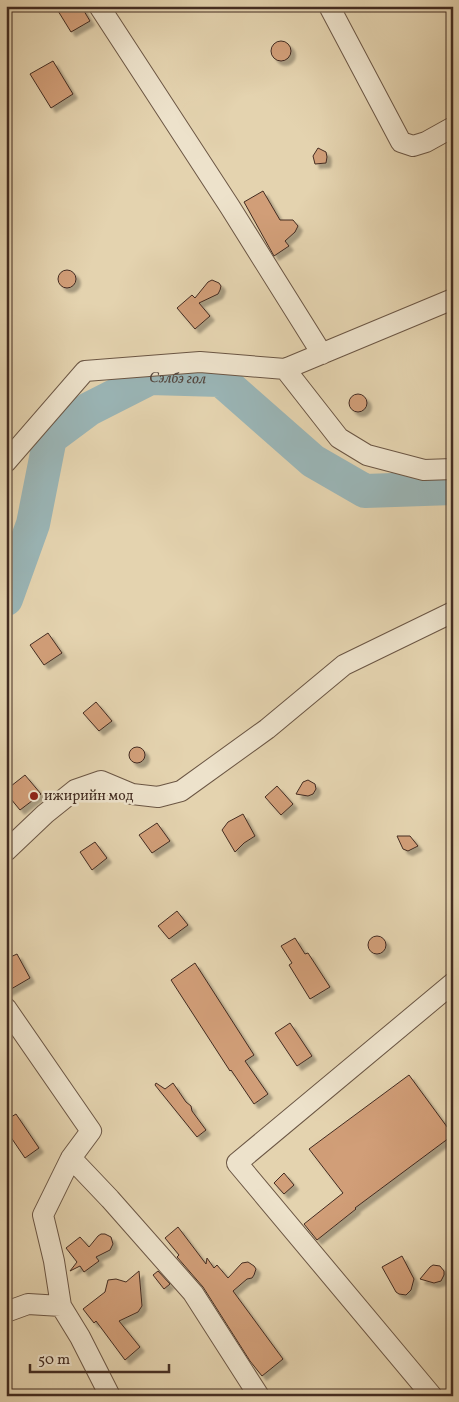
<svg xmlns="http://www.w3.org/2000/svg" width="459" height="1402" font-family="Vollkorn,serif">
<style>
.lines{fill:none;stroke-linecap:round;stroke-linejoin:round}
.river{stroke:#9ab5b6;stroke-width:34}
.building{fill:#d19e78;stroke:#432c21;filter:url(#shadow)}
.street-casing{stroke:#6b5644;stroke-width:22}
.street{stroke:#ede2cb;stroke-width:20}
.poi-dot{fill:#8f2418;stroke:#ede2cb;stroke-width:2}
.labels{text-anchor:middle;dominant-baseline:central;stroke-width:5;stroke-linejoin:round;paint-order:stroke}
.poi-label{font-size:14px;fill:#432c21;stroke:#ede2cb;text-anchor:start}
.water-label{font-size:15px;font-style:italic;fill:#54473f;stroke:#ede2cb}
</style>
<defs>
<filter id="shadow"><feDropShadow dx="4.5" dy="4.5" stdDeviation="1" flood-color="#0004"/></filter>
</defs>
<rect width="100%" height="100%" fill="#e4d3af"/>
<filter id="stains"><feTurbulence type="fractalNoise" baseFrequency=".004" numOctaves="4"/><feColorMatrix values="0 0 0 0 .2 0 0 0 0 .09 0 0 0 0 .02 0 0 0 .5 -.17"/></filter>
<radialGradient id="worn" r=".72"><stop offset=".6" stop-color="#630" stop-opacity="0"/><stop offset="1" stop-color="#630" stop-opacity=".3"/></radialGradient>
<g class="lines">
<path class="river" id="s1" d="M6,599L33,524L50,438L89,409L150,378L221,380L313,461L365,491L453,488"/>
</g>
<path class="building" d="M55,6H81L90,21L71,32Z
M271 51a10 10 0 1 1 20 0a10 10 0 1 1-20 0Z
M53,61L73,94L51,108L30,74Z
M318,148L326,152L327,157L326,163L315,164L313,156Z
M263,191L280,220H293L298,226L295,232L285,241L289,246L274,256L244,202Z
M58 279a9 9 0 1 1 18 0a9 9 0 1 1-18 0Z
M212,280L219,283L221,286L220,290L218,294L199,303L210,316L195,329L177,308L192,295L195,298L208,282Z
M349 403a9 9 0 1 1 18 0a9 9 0 1 1-18 0Z
M48,633L62,653L44,665L30,645Z
M96,702L112,721L99,731L83,713Z
M129 755a8 8 0 1 1 16 0a8 8 0 1 1-16 0Z
M25,775L41,794L20,810L6,793V790Z
M308,780L315,784L316,789L313,794L308,796L296,794L303,782Z
M277,786L293,804L281,815L265,797Z
M243,814L255,836L244,843L235,852L222,830L228,822Z
M157,823L170,841L152,853L139,835Z
M397,836H410L418,846L408,851L403,849Z
M95,842L107,858L92,870L80,852Z
M177,911L188,925L169,939L158,926Z
M368 945a9 9 0 1 1 18 0a9 9 0 1 1-18 0Z
M295,938L305,954L308,953L330,987L310,999L289,965L292,963L281,946Z
M17,954L30,978L6,992V959Z
M195,963L254,1055L245,1061L268,1094L254,1104L231,1070L230,1071L171,980Z
M290,1023L312,1056L297,1066L275,1033Z
M409,1075L453,1135L355,1208L356,1209L317,1240L304,1224L343,1193L309,1149Z
M156,1083L165,1089L173,1083L186,1102L191,1106L192,1111L206,1130L197,1137L155,1085Z
M16,1114L39,1148L25,1158L6,1130V1120Z
M284,1173L294,1185L284,1194L274,1183Z
M178,1227L206,1264L207,1258L214,1268L217,1265L228,1278L242,1263L248,1262L254,1266L256,1269L254,1275L252,1278L247,1279L233,1291L283,1359L262,1376L250,1361L203,1287L177,1257L179,1255L165,1238Z
M101,1234H105L111,1237L113,1244L110,1250L96,1257L99,1261L84,1272L80,1266L70,1271L77,1262L66,1248L80,1237L89,1247L98,1236Z
M402,1256L414,1279L411,1290L406,1295L399,1294L396,1292L382,1267Z
M433,1265L440,1266L444,1271V1275L441,1281L434,1283L420,1279L430,1267Z
M139,1271L142,1306L138,1312L119,1321L140,1347L125,1360L96,1321L94,1323L83,1309L105,1292L108,1280L116,1279L126,1282Z
M158,1271L170,1284L164,1289L153,1275Z"/>
<g class="lines">
<defs>
<path id="street" d="M99,6L230,207L322,354
M329,6L401,142L413,146L426,142L453,127
M285,369L339,438L367,455L424,470L453,469
M6,462L85,371L200,362L285,369L453,299
M6,851L45,814L75,790L101,781L132,794L158,797L181,791L267,729L344,665L453,612
M6,1008L91,1131L71,1158L43,1215L54,1261L61,1306L80,1337L110,1396
M71,1158L110,1199L193,1293L259,1396
M6,1312L28,1304L61,1306
M432,1396L237,1163L453,983"/>
</defs>
<use href="#street" class="street-casing"/>
<use href="#street" class="street"/>
</g>
<circle class="poi-dot" cx="34" cy="796" r="5"/>
<g class="labels">
<g class="poi-label">
<text x="44" y="796">ижирийн мод</text>
</g>
<g class="water-label">
<text stroke="none"><textPath href="#s1" startOffset="312">Сэлбэ гол</textPath></text>
</g>
</g>
<rect width="459" height="1402" fill="none" stroke="#e4d3af" stroke-width="25"/>
<rect x="8" y="8" width="444" height="1387" fill="none" stroke="#432c21" stroke-width="2.5"/>
<rect x="12" y="12" width="434" height="1377" fill="none" stroke="#432c21"/>
<path d="M30 1364v8h139v-8" fill="none" stroke="#432c21" stroke-width="2.5"/>
<text x="38" y="1364" font-size="15" fill="#432c21" stroke="#ede2cb" stroke-width="4" paint-order="stroke">50 m</text>
<rect width="100%" height="100%" filter="url(#stains)"/>
<rect width="100%" height="100%" fill="url(#worn)"/>
</svg>
